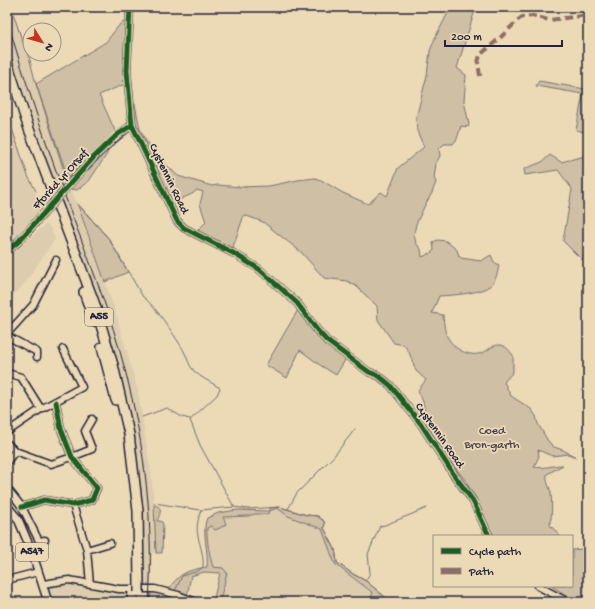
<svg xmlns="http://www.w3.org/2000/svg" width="595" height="609" font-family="'Gochi Hand',sans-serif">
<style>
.built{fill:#ddccae}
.green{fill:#cfbfa5;stroke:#787070}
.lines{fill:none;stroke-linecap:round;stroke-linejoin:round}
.stream{stroke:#726b6c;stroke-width:1}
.minor-casing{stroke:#22223b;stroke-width:9}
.major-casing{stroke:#22223b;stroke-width:10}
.highway-casing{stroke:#22223b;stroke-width:12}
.minor{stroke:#ecdab7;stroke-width:6}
.major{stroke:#ecdab7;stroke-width:7}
.highway{stroke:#ecdab7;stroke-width:9}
.rail{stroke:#22223b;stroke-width:1}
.minor-bridge-casing{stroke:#22223b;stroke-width:9;stroke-linecap:butt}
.highway-bridge-casing{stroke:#22223b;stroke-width:12;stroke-linecap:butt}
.minor-bridge{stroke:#ecdab7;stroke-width:6}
.highway-bridge{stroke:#ecdab7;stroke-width:9}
.quiet{stroke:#8d6e63;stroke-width:4;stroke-dasharray:8 4;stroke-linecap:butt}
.cycleway-casing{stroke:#ecdab7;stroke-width:8}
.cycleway{stroke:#1b5e20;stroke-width:5}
.labels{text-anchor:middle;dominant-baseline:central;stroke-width:3.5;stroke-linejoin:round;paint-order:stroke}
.shield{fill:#ecdab7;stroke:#5f5960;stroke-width:1}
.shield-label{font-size:11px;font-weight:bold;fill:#22223b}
.street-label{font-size:12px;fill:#22223b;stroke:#ecdab7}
.park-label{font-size:12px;fill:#454150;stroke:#ecdab7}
</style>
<rect width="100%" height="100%" fill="#ecdab7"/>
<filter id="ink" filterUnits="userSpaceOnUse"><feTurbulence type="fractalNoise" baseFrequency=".025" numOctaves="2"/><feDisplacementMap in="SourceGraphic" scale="8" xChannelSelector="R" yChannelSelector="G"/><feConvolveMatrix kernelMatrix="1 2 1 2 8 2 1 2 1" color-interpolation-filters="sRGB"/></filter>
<g filter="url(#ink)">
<path class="built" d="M7,7H11L23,43L27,49L36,84L66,170L71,189L114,307L138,391L151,473L154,503L156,553H152L151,585H142L144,541L141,504L132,424L123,381L102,311L61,200L7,44Z
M7,114L28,176L43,210L14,243L7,230Z
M46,224L50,227L55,239L25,283L7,303V258Z
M277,508L288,516L323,529L336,565L373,594L369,602H217L221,596L223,568L213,567L210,558V549L207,539V528L223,517L248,516L255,514H268L270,511Z
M62,581L119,589L126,592L125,602H48L43,584Z"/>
<path class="green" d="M451,7H476L457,68L466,75L464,101L469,124L468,127L461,126L457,139L453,144H444L439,149L440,156L436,163L434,178L436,182L432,193L425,205L416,224L414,235L416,243L421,249L422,257L431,253L434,250L433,242L438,240L446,241L457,250L459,256L461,258L481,261L491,255L494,262L499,265C498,271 496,281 491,285C480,294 453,295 439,296L432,313L443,315C444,323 444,334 450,341C457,351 471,357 482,353C488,351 492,345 499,345C505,345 509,350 513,355V372L504,382L511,396L531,409L536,416L538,424L548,441L554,447L563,450L576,457L568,454L552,456L538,450L539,456L534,467C544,469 553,465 563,465L547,474C546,483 549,485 551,493C552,504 552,514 550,525L560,536H495L490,530L466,481L452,464L428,427L423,402L418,390L426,380L416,371L409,352L404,345L394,343L378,320L377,306L356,286L347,281L324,278L301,252L263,222L244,215L232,250L195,233L206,222L200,204L203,192L197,190L192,194L170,204L133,123L131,104H135L140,129L146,141L153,152L178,176L212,186L218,185L240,187L269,186L298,180L315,178L321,180L343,193L368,204L381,192L387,196L398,168L424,147L417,131L416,118L427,75L430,51L435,38Z
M127,20L125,84L99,95L116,133L94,152L68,178L36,84L106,42L120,24Z
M588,80V133L576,130L583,94L536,86L539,81L585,89Z
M108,149L107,154L89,181L77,190L71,189L91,165Z
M588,151V243L587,248L582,260L563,241L572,189L558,170L525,175L524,169L542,162L550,155L561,162L585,156Z
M77,203L109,239L128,272L105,282Z
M299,308L305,316L347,357L336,375L320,365L300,350L287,378L266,365Z
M154,505C164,507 160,514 157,521H161L163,524L162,553H156Z
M280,507L307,515L317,516L323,520L325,523L324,528L335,549L337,563L353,574L366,581L385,597L393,602H369L373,593L335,564L322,529L288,516L277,508L270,511V508Z
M237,510L268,511L269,512L268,514H255L248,516L223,517L226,524L220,528L215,530L211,526L207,528C206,537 210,558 213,567L223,568L227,573L221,596L217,602H213L220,573L204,572L191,576L187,596L173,591L170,587C181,572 189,570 207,567C209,552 201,531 207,518L218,513Z
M582,549L588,551V602H574L568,596L551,586H572V550Z
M151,591L175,596L173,602H150Z"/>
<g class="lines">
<path class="stream" d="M11,7L23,43L27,49L36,84L66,177
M7,114L28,176L36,191
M77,203L109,239L143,297C154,304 177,339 184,351C187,357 189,366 194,371C201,378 211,382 220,388L217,395L190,420L200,445L234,507
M142,417L167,408L182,417L190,419
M154,503L201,510
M288,509L297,493L334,456L355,429
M366,580L370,573L368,554L380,526L385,525L427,508
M175,591L182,576L198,571L203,567C204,556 200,546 198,536C196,527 198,519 201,510L234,507L248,509L280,507L307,515L318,516L325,523L324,528L335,549L337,563L353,574L366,581L385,597L393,602
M170,602L172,597"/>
<defs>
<path id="minor" d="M130,7L127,71L132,125L177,221L184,228L233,253L259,269L297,303L317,330L327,341L369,372L379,376L390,385L421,424L452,472L473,501L489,536
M74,179C92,159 110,140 132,125
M7,251L18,242L29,230
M7,334L33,305L56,260
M7,336L37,352V357
M7,373L21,377L41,409
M7,432L41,409L82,387L63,349
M7,443L15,451L51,464L72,457L92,449L85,431L92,419
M7,462L15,451
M7,488L22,507L39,541L45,540
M73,505L87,550L90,584
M22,507L44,500L73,505L92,500L97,488L72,457L61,429L56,402
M87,550L110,543
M7,580L38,572
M43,584L69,580L119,589H155L178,595L196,602
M538,586L568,602"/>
<path id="major" d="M7,506L18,519L32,552L48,602"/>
<path id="highway" d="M7,62L29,129L94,302L113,365L129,434L138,511L139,584
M84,292L94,321
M102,347L116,400
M132,602L133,592"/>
</defs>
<use href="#minor" class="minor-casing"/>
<use href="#major" class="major-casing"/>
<use href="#highway" class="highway-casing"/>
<use href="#minor" class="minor"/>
<use href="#major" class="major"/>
<use href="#highway" class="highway"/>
<path class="rail" d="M7,20C26,84 47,147 70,210C90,263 111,315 125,370C145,445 154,525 149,602"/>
<defs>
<path id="minor-bridge" d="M29,230L74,179"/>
<path id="highway-bridge" d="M139,592V584"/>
</defs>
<use href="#minor-bridge" class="minor-bridge-casing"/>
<use href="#highway-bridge" class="highway-bridge-casing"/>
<use href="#minor-bridge" class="minor-bridge"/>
<use href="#highway-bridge" class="highway-bridge"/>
<path class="quiet" d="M480,76L478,63L480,55L500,38L518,20L522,17L533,16L549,20L588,15"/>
<defs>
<path id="cycleway" d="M130,7L127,71L132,125L177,221L184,228L233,253L259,269L297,303L317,330L327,341L369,372L379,376L390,385L421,424L452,472L473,501L489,536
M7,251L18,242L94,157L117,135L132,125
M22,507L44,500L73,505L92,500L97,488L72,457L61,429L56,402"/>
</defs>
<use href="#cycleway" class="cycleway-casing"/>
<use href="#cycleway" class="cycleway"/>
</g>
</g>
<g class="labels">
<g class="shield">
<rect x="85" y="308" width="28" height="18" rx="3"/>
<rect x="16" y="543" width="32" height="18" rx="3"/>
</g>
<g class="shield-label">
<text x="99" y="317">A55</text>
<text x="32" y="552">A547</text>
</g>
<g class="street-label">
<text transform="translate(168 179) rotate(64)">Cystennin Road</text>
<text transform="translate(61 180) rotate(-48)">Ffordd yr Orsaf</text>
<text transform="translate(439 436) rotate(55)">Cystennin Road</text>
</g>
<g class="park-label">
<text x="492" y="432">Coed<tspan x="492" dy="14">Bron-garth</tspan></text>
</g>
</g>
<rect width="595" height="609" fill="none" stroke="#ecdab7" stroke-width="24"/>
<rect x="12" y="12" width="571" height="585" fill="none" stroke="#22223b" stroke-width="1.5" filter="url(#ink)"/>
<rect x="433" y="535" width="140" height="52" fill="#ecdab7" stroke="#9b9085"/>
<rect x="441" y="548" width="20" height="6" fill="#1b5e20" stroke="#9b9085"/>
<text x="469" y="555" font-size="12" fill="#22223b">Cycle path</text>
<rect x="441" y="568" width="20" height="6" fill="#8d6e63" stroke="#9b9085"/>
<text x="469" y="575" font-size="12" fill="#22223b">Path</text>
<g transform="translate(42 42) rotate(127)"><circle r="19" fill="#ecdab7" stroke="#9b9085"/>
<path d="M0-3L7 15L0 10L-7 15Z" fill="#c8321e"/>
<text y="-6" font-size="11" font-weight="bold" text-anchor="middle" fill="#22223b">N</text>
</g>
<path d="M445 40v6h117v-6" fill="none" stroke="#22223b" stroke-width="2"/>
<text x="451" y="40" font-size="12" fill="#22223b" stroke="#ecdab7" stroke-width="3" paint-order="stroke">200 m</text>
</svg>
